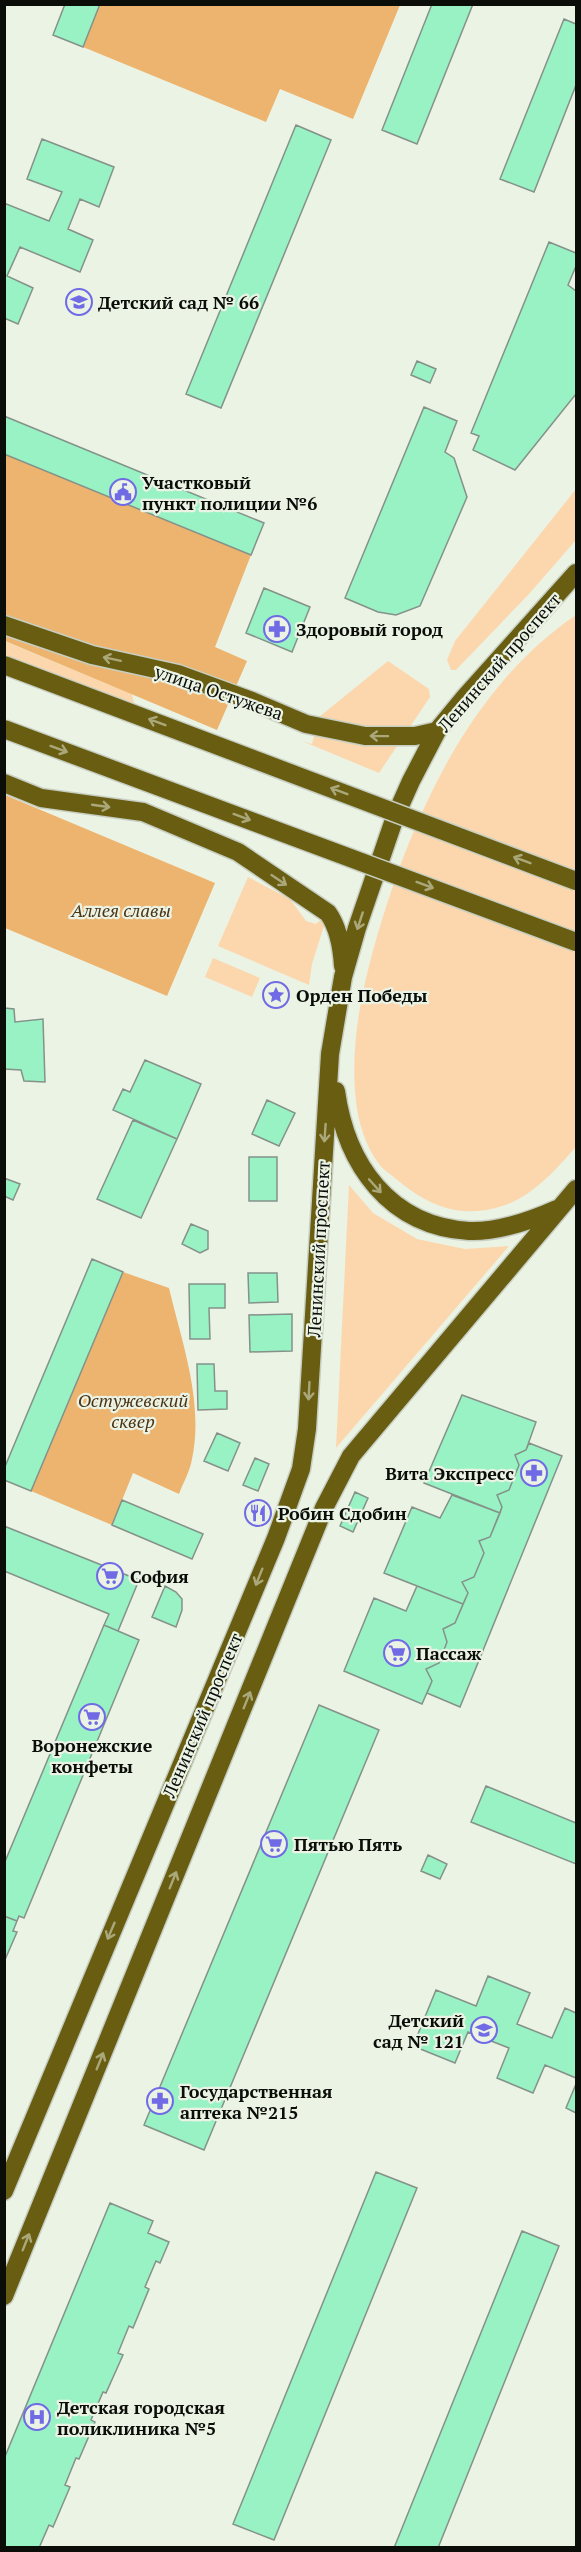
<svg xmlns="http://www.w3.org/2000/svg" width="581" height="2552" font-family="'PT Serif',serif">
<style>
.green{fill:#fcd7ad}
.forest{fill:#edb46f}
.building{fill:#98f2c4;stroke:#84928a;stroke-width:1.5}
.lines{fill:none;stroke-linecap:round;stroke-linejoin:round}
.major-casing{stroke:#c7cec2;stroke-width:21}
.major{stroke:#685d10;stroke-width:18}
.major-bridge-casing{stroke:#c7cec2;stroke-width:21;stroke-linecap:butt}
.major-bridge{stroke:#685d10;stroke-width:18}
.oneway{stroke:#aaa87a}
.labels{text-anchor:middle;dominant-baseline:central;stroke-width:4.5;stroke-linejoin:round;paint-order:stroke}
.poi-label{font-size:18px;font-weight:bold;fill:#0b0d09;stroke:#ebf3e5;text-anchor:start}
.street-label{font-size:18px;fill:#0b0d09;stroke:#ebf3e5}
.park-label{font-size:18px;font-style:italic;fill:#4b3315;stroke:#ebf3e5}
</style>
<rect width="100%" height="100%" fill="#ebf3e5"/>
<path class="green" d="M576,489V540L529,594L456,670H451L447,660L455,641Z
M576,615V1147C554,1171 532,1198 499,1207C459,1219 427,1205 396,1179C391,1174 383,1170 379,1164C366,1147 358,1122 356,1101C349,1040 364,980 381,923C416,808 473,685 576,615Z
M4,641L132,694L137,717L5,662Z
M388,661L429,689L430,697L379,773L302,741L312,744L319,717Z
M248,877L290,899L306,921L316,924L328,913L312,964L309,985L218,946Z
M213,958L260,978L252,997L205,977Z
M349,1185L373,1213L417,1239L465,1249L509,1246L336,1448Z"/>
<path class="forest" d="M100,5H400L353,119L280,89L266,122L83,47Z
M4,454L251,555L215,647L247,661L217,730L5,641Z
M5,795L215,883L167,996L5,928Z
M123,1272L169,1288C182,1343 204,1402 192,1459C190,1471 183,1483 179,1494L133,1473L112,1525L31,1491Z"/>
<path class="building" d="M65,4H100L83,47L53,35Z
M432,4H473L417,144L382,130Z
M564,19L576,24V85L534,192L500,179Z
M296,125L331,140L221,408L186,394Z
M42,139L114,167L99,207L80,199L68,229L93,240L80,272L20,247L7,276L33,288L18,324L4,318V203L49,221L62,192L27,179Z
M549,242L576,253V266L568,285L576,291V394L515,470L473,450L479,436L471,433Z
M417,361L436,369L430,383L411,375Z
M424,407L457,421L445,452L454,458L467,497L420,606L396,615L378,612L345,598Z
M4,416L264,523L251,555L4,454Z
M264,588L310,607L292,652L246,633Z
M4,1008L14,1009L15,1022L43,1019L45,1082L24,1081L21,1070L4,1069Z
M145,1060L201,1084L177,1139L113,1110L123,1089L130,1092Z
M267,1100L295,1113L279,1146L252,1134Z
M133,1120L177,1139L141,1218L97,1199Z
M249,1157H277V1201H249Z
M4,1178L20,1184L13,1200L4,1196Z
M191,1224L208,1231V1249L200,1253L182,1244Z
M92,1259L123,1272L31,1491L4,1480V1469Z
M248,1273H277L278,1302L249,1303Z
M189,1284H225V1308H209L210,1339H190Z
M292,1314V1351L250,1352L249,1315Z
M197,1364H214L215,1391H227V1409L198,1410Z
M462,1395L536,1422L526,1450L515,1455L519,1465L509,1490L497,1495L502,1507L500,1513L424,1483Z
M217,1433L240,1443L228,1471L204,1461Z
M529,1443L562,1456L460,1707L427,1693L432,1681L426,1669L439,1663L447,1642L443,1629L455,1623L468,1593L462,1582L474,1577L484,1553L479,1541L490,1537L502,1507L497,1495L509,1490L519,1465L515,1455L526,1450Z
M255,1458L269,1464L258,1491L243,1485Z
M355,1492L368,1498L353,1532L340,1526Z
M452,1495L500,1513L490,1537L479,1541L484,1553L474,1577L462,1582L468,1593L463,1604L384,1573L412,1507L440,1518Z
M122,1500L203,1534L192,1559L112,1525Z
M4,1526L139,1580L118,1631L104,1625L109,1614L4,1571Z
M165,1586L176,1592L182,1599V1610L176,1627L152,1617Z
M417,1586L463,1604L455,1623L443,1629L447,1642L439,1663L426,1669L432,1681L422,1704L344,1671L374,1598L406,1611Z
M104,1625L139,1640L24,1918L19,1916L17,1921L4,1916V1864Z
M319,1705L379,1730L204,2150L144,2125Z
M486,1786L576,1823V1864L471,1822Z
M428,1855L447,1864L440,1879L421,1871Z
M4,1916L17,1921L13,1931L17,1932L4,1962Z
M488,1976L530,1993L517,2024L552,2038L565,2008L576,2013V2078L545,2065L533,2093L497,2078L509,2048L468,2032L455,2063L413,2046L436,1990L476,2006Z
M576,2084V2113L566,2108Z
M376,2172L417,2188L274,2540L233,2524Z
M110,2203L153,2221L148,2233L169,2242L160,2263L156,2261L145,2287L149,2289L133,2328L129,2326L118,2353L123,2355L106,2393L103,2392L91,2420L95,2422L79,2459L76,2458L65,2485L70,2487L53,2527L49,2525L39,2548H4V2459Z
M522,2231L559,2246L438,2548H394Z"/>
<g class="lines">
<defs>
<path id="major" d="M4,625L92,655L178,674L252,701L306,724L365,736H415L437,731
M4,783L41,798L143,812L238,852L328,913C338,927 342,949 343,966
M336,1091C346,1164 389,1226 469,1231C499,1232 530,1221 557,1209
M4,2191L276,1538L301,1469L307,1429L330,1054L343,977L357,928L395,817L411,781L437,731L465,697L576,573
M4,2296L324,1508L351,1456L576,1189"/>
</defs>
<use href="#major" class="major-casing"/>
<use href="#major" class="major"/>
<defs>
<path id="major-bridge" d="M4,665L576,881
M4,729L576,942"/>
</defs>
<use href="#major-bridge" class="major-bridge-casing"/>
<use href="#major-bridge" class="major-bridge"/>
</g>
<defs><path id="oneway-shaft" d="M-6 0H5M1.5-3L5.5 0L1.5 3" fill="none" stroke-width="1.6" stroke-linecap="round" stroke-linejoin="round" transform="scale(1.5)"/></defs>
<g class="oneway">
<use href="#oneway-shaft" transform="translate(112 659) rotate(-168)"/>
<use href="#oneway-shaft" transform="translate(157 722) rotate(-159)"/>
<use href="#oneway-shaft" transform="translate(379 736) rotate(-179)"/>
<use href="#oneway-shaft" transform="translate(59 749) rotate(20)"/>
<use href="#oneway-shaft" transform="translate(339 791) rotate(-159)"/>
<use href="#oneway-shaft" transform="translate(101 806) rotate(8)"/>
<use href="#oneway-shaft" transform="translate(242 817) rotate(20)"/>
<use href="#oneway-shaft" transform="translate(522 860) rotate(-159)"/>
<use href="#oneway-shaft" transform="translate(279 880) rotate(34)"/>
<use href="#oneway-shaft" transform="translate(425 885) rotate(20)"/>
<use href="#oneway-shaft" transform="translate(360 921) rotate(108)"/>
<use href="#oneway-shaft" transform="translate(325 1133) rotate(94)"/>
<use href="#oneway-shaft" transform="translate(375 1186) rotate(48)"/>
<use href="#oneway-shaft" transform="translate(309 1391) rotate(93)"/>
<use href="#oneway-shaft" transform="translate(259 1577) rotate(112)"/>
<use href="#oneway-shaft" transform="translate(247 1700) rotate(-68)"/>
<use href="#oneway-shaft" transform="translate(173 1880) rotate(-68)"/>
<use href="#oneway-shaft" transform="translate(111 1931) rotate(113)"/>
<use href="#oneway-shaft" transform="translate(100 2061) rotate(-68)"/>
<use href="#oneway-shaft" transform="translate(26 2242) rotate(-68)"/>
</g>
<defs>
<symbol id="school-ring" viewBox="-11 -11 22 22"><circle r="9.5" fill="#ebf3e5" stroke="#706ae5" stroke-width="1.5"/><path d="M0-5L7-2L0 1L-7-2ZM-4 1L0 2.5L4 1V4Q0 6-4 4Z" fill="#706ae5"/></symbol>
<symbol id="civic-ring" viewBox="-11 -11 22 22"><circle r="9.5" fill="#ebf3e5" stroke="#706ae5" stroke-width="1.5"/><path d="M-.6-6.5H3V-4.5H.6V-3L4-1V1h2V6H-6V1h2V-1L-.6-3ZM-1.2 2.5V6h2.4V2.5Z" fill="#706ae5"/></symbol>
<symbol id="pharmacy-ring" viewBox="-11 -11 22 22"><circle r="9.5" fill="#ebf3e5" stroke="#706ae5" stroke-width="1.5"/><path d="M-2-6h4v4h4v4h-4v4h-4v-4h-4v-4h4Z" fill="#706ae5"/></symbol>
<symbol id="sight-ring" viewBox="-11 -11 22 22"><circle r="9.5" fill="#ebf3e5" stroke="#706ae5" stroke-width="1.5"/><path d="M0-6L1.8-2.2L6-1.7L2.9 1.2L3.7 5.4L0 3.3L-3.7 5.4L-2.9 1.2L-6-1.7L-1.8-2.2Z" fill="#706ae5"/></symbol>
<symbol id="restaurant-ring" viewBox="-11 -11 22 22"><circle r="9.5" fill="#ebf3e5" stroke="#706ae5" stroke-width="1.5"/><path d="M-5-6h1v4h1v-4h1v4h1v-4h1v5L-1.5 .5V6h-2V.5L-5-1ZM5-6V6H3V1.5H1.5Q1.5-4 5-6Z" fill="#706ae5"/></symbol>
<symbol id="supermarket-ring" viewBox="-11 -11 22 22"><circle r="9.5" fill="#ebf3e5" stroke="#706ae5" stroke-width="1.5"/><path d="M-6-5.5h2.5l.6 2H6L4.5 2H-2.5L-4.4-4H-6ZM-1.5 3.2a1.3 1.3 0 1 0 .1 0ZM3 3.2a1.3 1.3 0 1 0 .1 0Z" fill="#706ae5"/></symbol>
<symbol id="hospital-ring" viewBox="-11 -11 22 22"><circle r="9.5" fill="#ebf3e5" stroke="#706ae5" stroke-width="1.5"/><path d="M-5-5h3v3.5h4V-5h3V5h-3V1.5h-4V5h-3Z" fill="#706ae5"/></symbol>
</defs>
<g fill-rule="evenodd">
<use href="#school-ring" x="64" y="287" width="30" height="30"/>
<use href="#civic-ring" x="108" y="477" width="30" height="30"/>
<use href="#pharmacy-ring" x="262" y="614" width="30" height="30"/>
<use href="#sight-ring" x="261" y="980" width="30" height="30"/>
<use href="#pharmacy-ring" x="519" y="1458" width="30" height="30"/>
<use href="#restaurant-ring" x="243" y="1498" width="30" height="30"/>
<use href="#supermarket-ring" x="95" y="1561" width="30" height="30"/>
<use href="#supermarket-ring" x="382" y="1638" width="30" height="30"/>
<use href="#supermarket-ring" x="77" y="1702" width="30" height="30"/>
<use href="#supermarket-ring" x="259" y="1829" width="30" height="30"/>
<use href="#school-ring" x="469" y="2015" width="30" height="30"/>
<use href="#pharmacy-ring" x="145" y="2086" width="30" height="30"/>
<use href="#hospital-ring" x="22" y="2402" width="30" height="30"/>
</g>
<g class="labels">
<g class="poi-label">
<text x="98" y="302">Детский сад № 66</text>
<text x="142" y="482">Участковый<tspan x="142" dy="21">пункт полиции №6</tspan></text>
<text x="296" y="629">Здоровый город</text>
<text x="296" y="995">Орден Победы</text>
<text x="514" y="1473" text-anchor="end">Вита Экспресс</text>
<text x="278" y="1513">Робин Сдобин</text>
<text x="130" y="1576">София</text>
<text x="416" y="1653">Пассаж</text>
<text x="92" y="1745" text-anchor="middle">Воронежские<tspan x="92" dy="21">конфеты</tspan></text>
<text x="294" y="1844">Пятью Пять</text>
<text x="464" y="2020" text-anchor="end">Детский<tspan x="464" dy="21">сад № 121</tspan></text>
<text x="180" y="2091">Государственная<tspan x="180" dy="21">аптека №215</tspan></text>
<text x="57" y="2407">Детская городская<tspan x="57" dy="21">поликлиника №5</tspan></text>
</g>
<g class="street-label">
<text transform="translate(499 662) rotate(-49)">Ленинский проспект</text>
<text transform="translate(219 692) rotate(19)">улица Остужева</text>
<text transform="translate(318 1249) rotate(-87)">Ленинский проспект</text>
<text transform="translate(202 1715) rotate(-67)">Ленинский проспект</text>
</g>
<g class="park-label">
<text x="121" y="910">Аллея славы</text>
<text x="133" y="1400">Остужевский<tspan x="133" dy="21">сквер</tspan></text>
</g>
</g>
<rect width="581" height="2552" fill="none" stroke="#0b0d09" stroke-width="12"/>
</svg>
